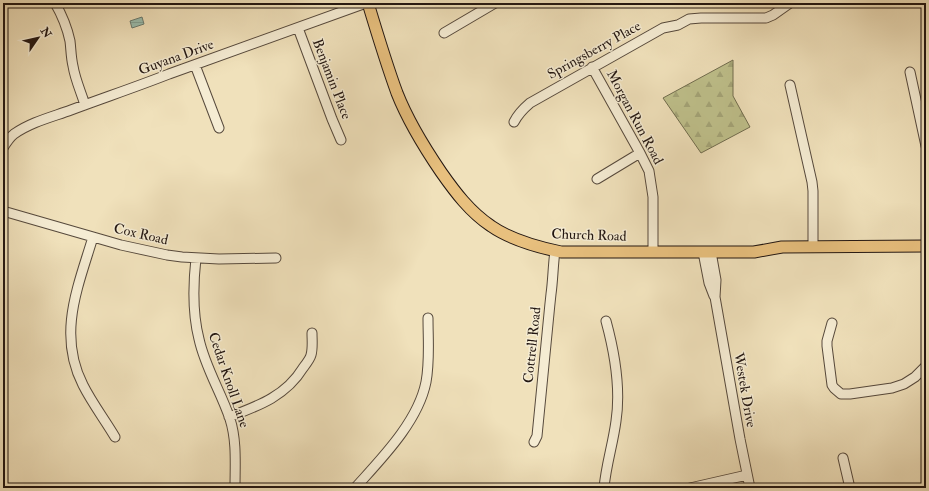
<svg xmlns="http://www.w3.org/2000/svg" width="929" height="491" font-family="'IM FELL Double Pica',serif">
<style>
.forest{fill:url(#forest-firs);stroke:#706c4e}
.water{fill:url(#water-rules);stroke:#6a7b70}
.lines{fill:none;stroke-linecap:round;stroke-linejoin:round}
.minor-casing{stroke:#56493c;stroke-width:11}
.major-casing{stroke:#221611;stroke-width:13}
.minor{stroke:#f5ecd3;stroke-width:9}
.major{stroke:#e8c07e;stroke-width:11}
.labels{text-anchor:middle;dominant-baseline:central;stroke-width:3;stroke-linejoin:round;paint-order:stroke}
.street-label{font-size:14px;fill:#221611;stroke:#f5ecd3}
</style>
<defs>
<pattern id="forest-firs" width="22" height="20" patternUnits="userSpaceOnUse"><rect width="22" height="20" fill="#bfc18c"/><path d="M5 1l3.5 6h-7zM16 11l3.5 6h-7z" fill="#a4a578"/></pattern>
<pattern id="water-rules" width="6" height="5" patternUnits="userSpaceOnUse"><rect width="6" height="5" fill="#9abeaf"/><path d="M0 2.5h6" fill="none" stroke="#84a396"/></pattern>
</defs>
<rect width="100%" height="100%" fill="#f0e1bb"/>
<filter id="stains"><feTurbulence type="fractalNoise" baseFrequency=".005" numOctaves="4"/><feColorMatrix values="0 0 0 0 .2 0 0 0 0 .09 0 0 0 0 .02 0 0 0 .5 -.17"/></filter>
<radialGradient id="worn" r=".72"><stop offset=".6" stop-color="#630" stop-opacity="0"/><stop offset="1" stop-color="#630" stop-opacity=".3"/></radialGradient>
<path class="forest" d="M733,60V96L750,127L701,153L663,98Z"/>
<path class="water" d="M142,17L144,24L132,28L130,21Z"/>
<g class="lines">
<defs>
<path id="minor" d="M55,3C62,15 67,27 70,41C71,49 71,58 73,66C75,79 81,92 85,105
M298,28L332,119L341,140
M444,33L495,3
M195,65L219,128
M592,67L640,153L649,171L653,197V252
M910,72L926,146
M790,85L812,182L813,191V247
M514,122C518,114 523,109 530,103L663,28L678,25L689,19L701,18H766L773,15L790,3
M3,148C6,143 9,138 14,134C31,122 52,117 71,110C103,98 136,87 169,74L366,3
M597,179L640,153
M3,211L121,245L167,255L182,257L219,259L276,258
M93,237C78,287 57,334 83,385C92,403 105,420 115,437
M703,252L709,283L714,296
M711,252L716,280L715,297L740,439L750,488
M196,258C193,285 192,312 199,339C205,367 221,392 230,419C237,441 235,465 235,488
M832,323L827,341V346L832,385L834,388L841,394H850L892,388L904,384L915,377L926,366
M229,417C258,406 286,396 303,368C306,364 310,359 311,355C313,348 312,340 312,333
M534,442L537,436C542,388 546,341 551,294C553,280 553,265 555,251
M843,458L850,488
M355,488C381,459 418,422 426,382C430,361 428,340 428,318
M604,488C606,465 613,444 616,421C621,388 615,354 606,321
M690,488L747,475"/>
<path id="major" d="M368,3C377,33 386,63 397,93C408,121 424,147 441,172C455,192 470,212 491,226C511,240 537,247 561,252H754L782,247L926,246"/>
</defs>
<use href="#minor" class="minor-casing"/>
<use href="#major" class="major-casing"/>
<use href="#minor" class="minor"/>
<use href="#major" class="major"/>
</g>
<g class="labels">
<g class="street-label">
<text transform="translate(594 50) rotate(-29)">Springsberry Place</text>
<text transform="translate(176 57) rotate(-20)">Guyana Drive</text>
<text transform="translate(332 79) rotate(69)">Benjamin Place</text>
<text transform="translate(635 117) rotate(62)">Morgan Run Road</text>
<text transform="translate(141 234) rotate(13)">Cox Road</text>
<text transform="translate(589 235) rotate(2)">Church Road</text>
<text transform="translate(532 345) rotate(-84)">Cottrell Road</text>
<text transform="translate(229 380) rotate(71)">Cedar Knoll Lane</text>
<text transform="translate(745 390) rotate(80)">Westek Drive</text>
</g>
</g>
<rect width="929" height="491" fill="none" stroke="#f0e1bb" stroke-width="16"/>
<rect x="4" y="4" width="921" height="483" fill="none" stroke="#221611" stroke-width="2"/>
<rect x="8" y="8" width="913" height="475" fill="none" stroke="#221611"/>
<g transform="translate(38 38) rotate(56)" stroke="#f5ecd3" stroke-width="3" paint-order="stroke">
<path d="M0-3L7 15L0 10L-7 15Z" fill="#221611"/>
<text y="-6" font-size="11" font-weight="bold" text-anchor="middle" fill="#221611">N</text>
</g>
<rect width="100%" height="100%" filter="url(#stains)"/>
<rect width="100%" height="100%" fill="url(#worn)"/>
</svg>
